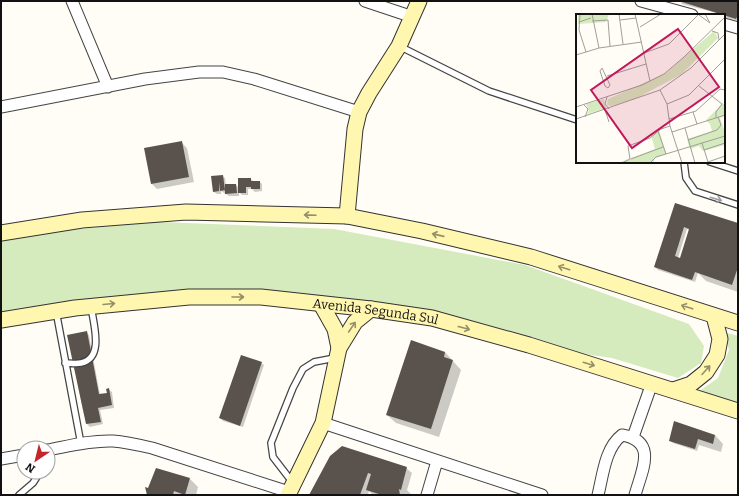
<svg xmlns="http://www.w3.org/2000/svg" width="739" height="496" font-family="Bitter,serif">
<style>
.grass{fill:#d5ebbd}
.shadow{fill:#0003;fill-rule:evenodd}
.building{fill:#5a524d;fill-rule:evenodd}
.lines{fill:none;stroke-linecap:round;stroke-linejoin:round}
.lane-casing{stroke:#444;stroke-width:8}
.street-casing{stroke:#444;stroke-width:13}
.secondary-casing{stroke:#333;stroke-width:17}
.lane{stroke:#fff;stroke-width:5.5}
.street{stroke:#fff;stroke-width:11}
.secondary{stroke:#fff6b0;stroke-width:15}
.oneway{stroke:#a0a0a0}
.oneway2{stroke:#948f68}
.labels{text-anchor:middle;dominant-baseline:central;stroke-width:4;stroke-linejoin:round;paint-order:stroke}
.street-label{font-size:13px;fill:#111;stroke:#fff}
.inset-road{fill:none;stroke:#a09f9a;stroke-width:1}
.view{fill:#c2185b;fill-opacity:0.15;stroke:#c2185b;stroke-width:2}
.inset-edge{fill:none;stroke:#111;stroke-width:2}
</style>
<rect width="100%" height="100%" fill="#fffdf5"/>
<path class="grass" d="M160,222L334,229L525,265L689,324L704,346L701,363L678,378L612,358L563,351L390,304L247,290L1,314V240L30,233Z
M724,332L738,336V405L698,392L718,378L729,350Z"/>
<path class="shadow" d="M680,1H738V21L724,17V15L682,4Z
M181,142L187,148L194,182L157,189L152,184Z
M222,176L225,178L226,185H236L239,188L251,179L254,182H260L262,184V191L255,192L252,189H248V195H242L239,192V196H229L221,191V194H217L214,192L212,177Z
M675,204L738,224V292L706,281L698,273L695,282L658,270L655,267ZM687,229L690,230L681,259L678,258Z
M87,333L89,335L100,395L108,394L109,390L112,392L114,408L100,410L103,424L90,427L87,424L83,410L68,336Z
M411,342L445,352L461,370L439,437L396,423L387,415Z
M261,363L264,365L243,427L223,421L220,418Z
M674,422L715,435L723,444L721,452L699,445L697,451L673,443L670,440Z
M331,457L406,468L412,473L407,490L412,495H373L369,491L368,495H310Z
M190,479L198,487L196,495H148L149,489Z"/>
<path class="building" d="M679,1H738V15L736,19Z
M182,141L189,177L151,184L144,148Z
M223,175L225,190L220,191L219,182V191L213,192L211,176Z
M238,178H251V181H260V189H251V187H246V193H238Z
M225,184H236L237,193L225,194Z
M675,203L738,223V267L732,285L695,272L692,280L654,267ZM684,227L689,229L680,258L675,256Z
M87,331L99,394L107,393L106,389L109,388L112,405L98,408L101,422L86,424L67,335Z
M411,340L445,352L444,357L453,360L431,429L386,415Z
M241,355L262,362L240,426L219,418Z
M674,421L715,435L713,444L698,439L695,449L669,441Z
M342,446L407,467L401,490L399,489L400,495H382L366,490L371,474L368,473L360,495H309L330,456Z
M156,468L190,478L185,495L174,491L173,495H147L145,487L148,488Z"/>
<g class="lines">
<defs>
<path id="lane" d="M399,46L489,91L577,120
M684,162L686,178L695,191L738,205
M710,162L738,171
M56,311L81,444
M65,363C70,363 76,364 81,363C105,358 93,323 91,306
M293,483L273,457L271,443L293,388L303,369L314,362L335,358
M19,495L33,483L40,472"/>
<path id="street" d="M72,1L108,87
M365,1L413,17
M641,1L692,15
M724,24L738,28
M1,107L145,79L199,72H223L254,79L359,112
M323,423L542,495
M633,437L652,383
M48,450C69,446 91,440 113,441C126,442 139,445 152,448L289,492
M1,459L24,455
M427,495L437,461
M598,495C603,475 605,448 622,435C658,441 642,470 635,495"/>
<g id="secondary">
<path d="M347,216L355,129L359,112L369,93L399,46L419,1"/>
<path d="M1,233L82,220L186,212L347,216L422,231L531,257L738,323"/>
<path id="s1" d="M1,320L75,308L189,297H261L371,309L432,318L529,345L738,411"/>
<path d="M339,348L355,322L371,309"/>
<path d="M673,390L691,384L706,372L717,355L720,339L714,316"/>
<path d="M288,495L323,423L339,348L335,329L321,304"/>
</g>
</defs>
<use href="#lane" class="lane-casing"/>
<use href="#street" class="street-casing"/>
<use href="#secondary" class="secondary-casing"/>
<use href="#lane" class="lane"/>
<use href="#street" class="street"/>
<use href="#secondary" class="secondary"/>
</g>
<defs><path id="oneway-shaft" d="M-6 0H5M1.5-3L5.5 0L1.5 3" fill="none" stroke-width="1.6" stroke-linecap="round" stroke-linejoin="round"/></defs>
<use class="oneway" href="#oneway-shaft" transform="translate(716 199) rotate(16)"/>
<g class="oneway2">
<use href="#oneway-shaft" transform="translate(310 215) rotate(-178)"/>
<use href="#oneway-shaft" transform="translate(438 235) rotate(-167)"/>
<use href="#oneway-shaft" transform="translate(564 268) rotate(-162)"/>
<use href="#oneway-shaft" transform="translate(238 297)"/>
<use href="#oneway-shaft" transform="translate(109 304) rotate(-5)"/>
<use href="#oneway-shaft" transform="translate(687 307) rotate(-162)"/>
<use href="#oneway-shaft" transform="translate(352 327) rotate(-56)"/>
<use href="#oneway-shaft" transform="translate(464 328) rotate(15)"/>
<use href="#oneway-shaft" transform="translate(589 364) rotate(17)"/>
<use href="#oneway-shaft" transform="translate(706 370) rotate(-48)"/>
</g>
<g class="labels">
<g class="street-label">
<text stroke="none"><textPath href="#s1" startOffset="377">Avenida Segunda Sul</textPath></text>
</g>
</g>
<g transform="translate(576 14)">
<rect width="149" height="149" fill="#fffdf5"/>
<path d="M138,17L142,24L106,60L59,85L35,92L31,91L32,85L90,59ZM28,85L30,94L11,100L13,97L10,90Z" fill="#d5ebbd"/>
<path d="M2,0H33L30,8L2,10ZM147,89L149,92V102L144,104L149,119V131L127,137L123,132L114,135L111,125L136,117L134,110L130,106ZM83,116L90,140L79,144L77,149H42L79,135L75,122Z" fill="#d5ebbd"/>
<path class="inset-road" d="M4,0L3,16L10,38M16,0L23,34M43,0L47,30M59,0L74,67M123,1L134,9L129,0M44,6L60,4M16,7L32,6L34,32M3,8L15,4M64,13L85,0M136,17L142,19L143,26M68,39L93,30L123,0M0,41L23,34L66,28M26,54L34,71L32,74L29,72L24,57ZM31,62L70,50M123,72L146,90L140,98V104M84,76L91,90L94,112L106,149M31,83L29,90L33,95M7,90L12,95L9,103M91,90L113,81L149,45M0,93L66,71L88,60L108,43L149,3M29,96L33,108M117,98L121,110M0,105L84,76L115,54L149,20M93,105L120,97L144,75L149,76M109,114L119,149M82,117L90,140M96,118L149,101M112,126L141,116L145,111L142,103M126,129L132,148M128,136L149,129M55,145L87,133M46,149L54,145L52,132L74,124L85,115L94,112M74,149L80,143L149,122M129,149L149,142"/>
<path class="view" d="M102,15L143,73L56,134L15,76Z"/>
<rect width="149" height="149" class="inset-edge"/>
</g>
<rect width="739" height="496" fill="none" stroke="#111111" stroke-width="4"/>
<g transform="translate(36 460) rotate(215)"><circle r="19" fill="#ffffff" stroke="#a0a0a0"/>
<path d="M0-3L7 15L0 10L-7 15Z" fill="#c4262e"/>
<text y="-6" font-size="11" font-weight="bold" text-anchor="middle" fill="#111111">N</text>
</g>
</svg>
